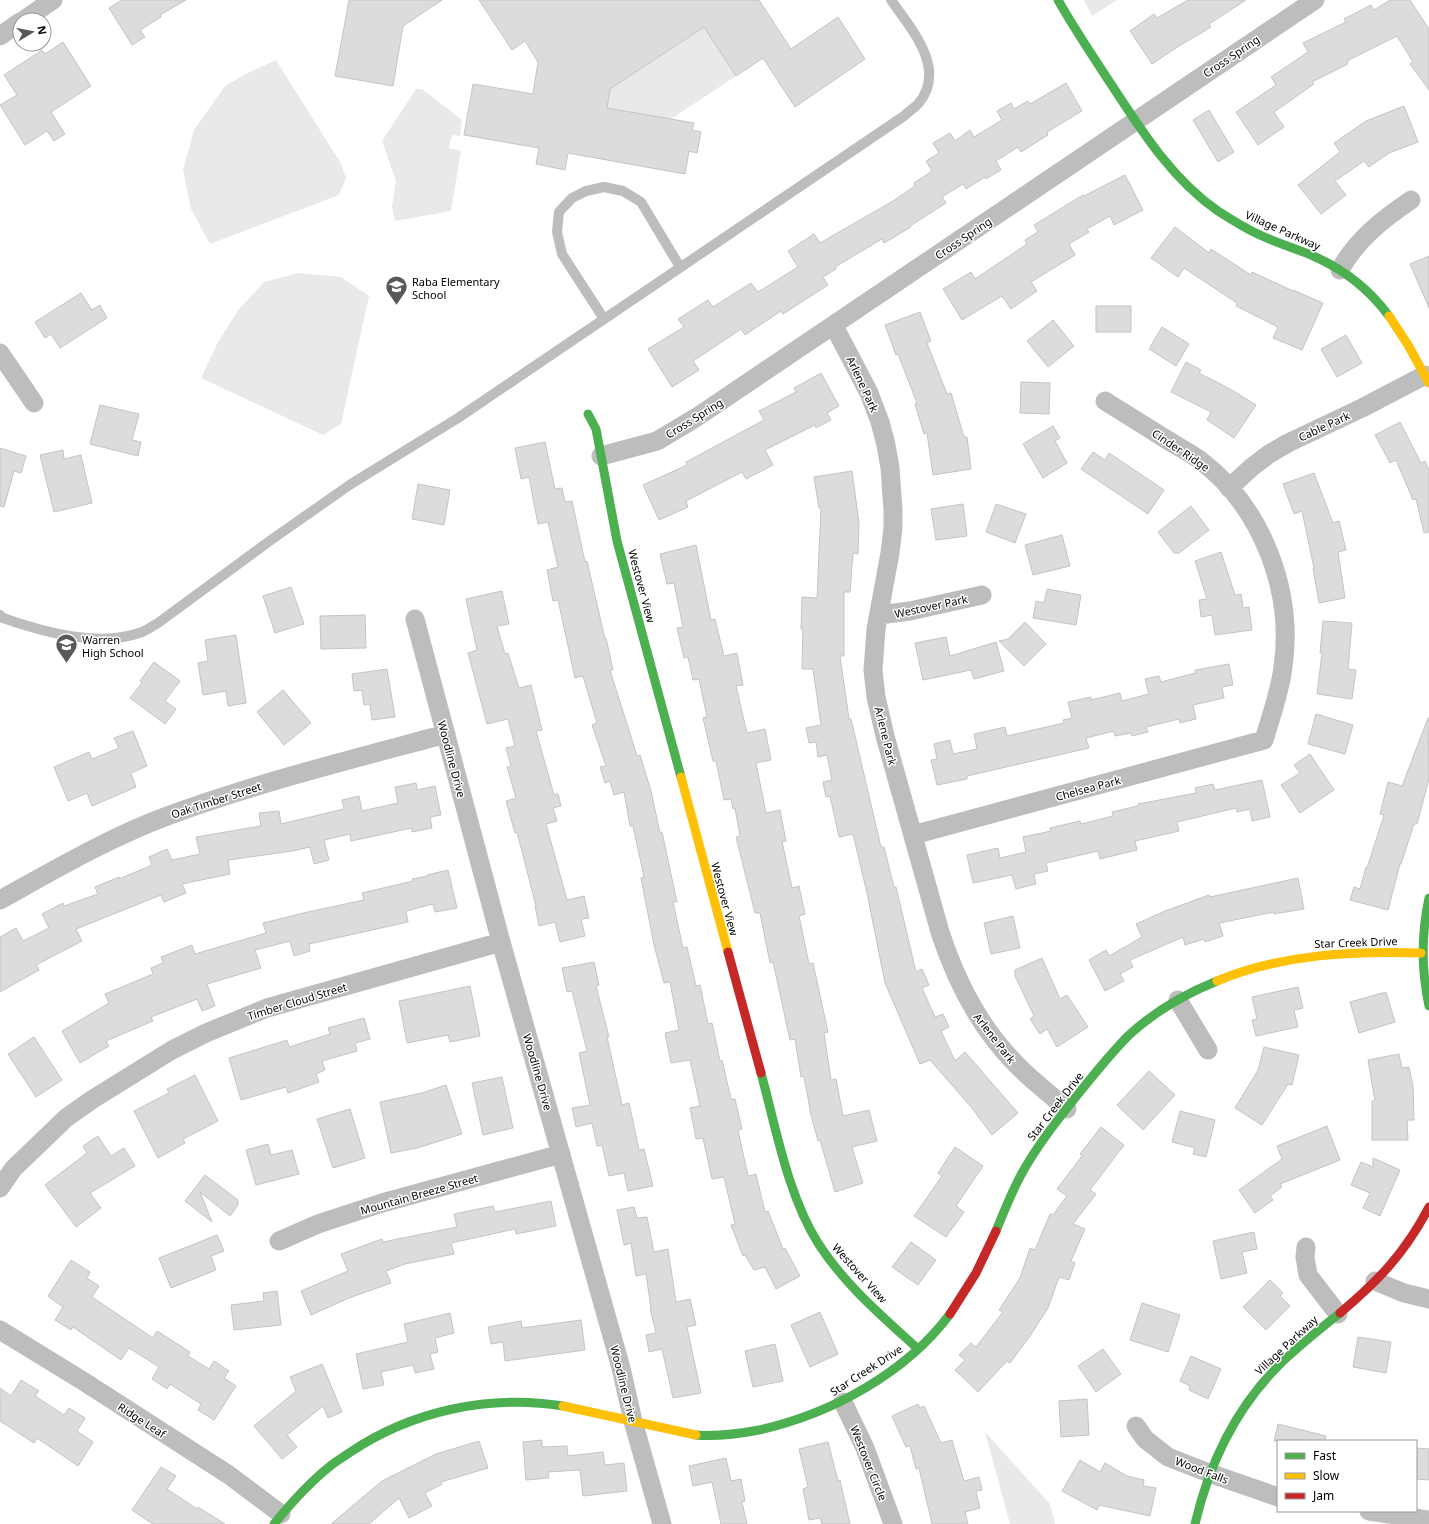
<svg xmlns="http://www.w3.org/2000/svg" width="1429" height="1524" font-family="'Noto Sans',sans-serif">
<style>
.green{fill:#e9e9e9}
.building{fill:#dcdcdc;stroke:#c4c4c4}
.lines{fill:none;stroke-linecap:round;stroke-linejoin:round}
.lane{stroke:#bdbdbd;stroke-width:10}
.street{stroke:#bdbdbd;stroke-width:19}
.fast{stroke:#4caf50;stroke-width:9}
.slow{stroke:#ffc107;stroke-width:9}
.jam{stroke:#c62828;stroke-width:9}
.labels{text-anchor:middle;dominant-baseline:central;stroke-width:3;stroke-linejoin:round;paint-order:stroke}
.street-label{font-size:11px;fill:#000;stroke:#fff}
.poi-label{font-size:11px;fill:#000;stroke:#fff;text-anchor:start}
</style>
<rect width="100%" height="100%" fill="#fff"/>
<path class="green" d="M1084,0H1117L1092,16Z
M704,27L736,76L671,119L607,108L610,89Z
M276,60L340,162L346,178L339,195L210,244L191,209L183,170L194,130L225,86L246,74Z
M416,89H422L462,120L460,136L452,135L449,148L461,151L451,211L395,221L392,207L396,181L382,141Z
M298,273L341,277L369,296L341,424L323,435L201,378L218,342L239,309L264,282Z
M985,1432L1050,1504L1055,1524H1010Z"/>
<path class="building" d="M122,0H186L160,15L161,17L140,30L145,37L132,45L109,8Z
M349,0H442L403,26L393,86L335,76Z
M479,0H759L791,49L838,17L865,59L795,107L763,58L736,76L704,27L610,89L607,108L694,123L692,130L701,132L697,153L689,151L685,174L568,153L565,170L536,164L539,148L464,135L473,84L533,94L538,62L525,41L512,50Z
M1188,0H1246L1209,24L1211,27L1179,46L1152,64L1130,31L1154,14L1157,18Z
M1390,0H1410L1429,29V90L1410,64L1413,62L1397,36L1347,61L1348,64L1312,82L1314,84L1274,112L1284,127L1258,145L1236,112L1276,85L1271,77L1308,52L1303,43L1346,22L1344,19L1371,5L1374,10Z
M63,42L91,86L51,112L65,134L54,141L47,131L25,145L0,105L17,95L4,75L42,50L45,54Z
M1066,83L1082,111L1047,132L1048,135L1021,152L1018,147L996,161L1001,170L986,179L985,177L966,189L963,184L942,197L946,203L910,226L911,227L884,243L882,239L835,267L836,269L823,277L828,285L783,314L781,311L745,335L741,329L693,361L699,370L672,387L648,349L684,327L678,319L708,300L713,307L751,283L758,292L798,267L788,251L814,234L820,243L893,201L915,186L914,183L932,171L926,161L939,153L933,143L950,133L955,141L970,130L974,137L1002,120L997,111L1011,103L1014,109L1028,101L1030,104Z
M1404,106L1418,142L1389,153L1369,167L1364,161L1335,181L1346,195L1321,214L1298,185L1340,152L1334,143L1366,121Z
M1209,110L1234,152L1218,162L1193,120Z
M1125,175L1143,210L1114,225L1110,216L1087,229L1089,232L1069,244L1075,255L1031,282L1037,291L1011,309L1002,296L962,320L943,289L971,272L975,279L1027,244L1025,240L1038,232L1034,225L1083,195L1084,196Z
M1175,227L1209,253L1211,249L1251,275L1252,272L1293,291V290L1323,303L1302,350L1273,338L1278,327L1236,306L1237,303L1184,268L1178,277L1151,258Z
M1429,256V308L1410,264Z
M81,293L92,310L100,305L107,318L60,348L51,334L45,338L35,322Z
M1096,306H1131V332H1096Z
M920,312L931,341L927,343L947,394L951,393L964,437H967L971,469L933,475L927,433L924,434L915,404L917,403L898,354L896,355L885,325Z
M1053,320L1074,346L1048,367L1027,341Z
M1162,327L1189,344L1176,366L1149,349Z
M1346,335L1362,363L1337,377L1321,349Z
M1186,362L1201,370L1199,373L1232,390L1256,405L1234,438L1207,420L1211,412L1171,392Z
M821,373L839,406L827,413L831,420L816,428L815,425L765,450L773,465L746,479L742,472L686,501L688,507L659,520L643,485L687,465L686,462L764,420L759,411L796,392L794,388Z
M1021,382L1050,383L1049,414L1020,413Z
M100,405L139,414L132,440L141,442L138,456L90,444Z
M1400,422L1421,463L1425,461L1429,470V532L1424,533L1416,499L1413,500L1396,460L1390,463L1375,435Z
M1053,426L1060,438L1055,441L1067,463L1043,478L1023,444Z
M545,442L555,489L562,488L565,502L572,501L585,562L587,561L605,639L606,638L613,670H610L637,756L640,755L651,791L660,833L662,832L677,902H673L683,948L687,947L696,986L700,985L708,1024L712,1023L720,1061L722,1060L731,1099H735L742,1129L738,1130L748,1176L756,1174L765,1212L768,1211L783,1249L785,1248L800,1276L776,1289L765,1267L754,1270L745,1255L743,1256L731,1225L735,1224L724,1177L712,1179L703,1138L696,1139L690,1108L700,1106L690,1060L671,1063L665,1033L679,1030L670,982L664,983L654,945L641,878L644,877L633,826H630L624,792L614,795L610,781L605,783L600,767L606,766L592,725L597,723L583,676L575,678L558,600L553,601L547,570L558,567L548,522L538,524L529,477L521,479L515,448Z
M0,448L26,456L21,473L14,471L4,507L0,506Z
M63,450L64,459L81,455L92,503L54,512L40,455Z
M1093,452L1105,460L1109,453L1164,490L1148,514L1081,469Z
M852,471L859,523L858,554L853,553L850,592H844V656H840L849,719H851L881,847H884L894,887H896L916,972L922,969L929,985L922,988L935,1017L943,1014L949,1027L941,1031L955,1061L965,1052L1018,1113L992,1135L972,1108L930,1060L920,1064L885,983L867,893L853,834L839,837L830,796L826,797L823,782L832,780L827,755L818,757L816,742L809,743L806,728L821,725L813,669H802L803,629H801L802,597L817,598L821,508H819L814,477Z
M1314,473L1333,523L1339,521L1346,550L1338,552L1345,598L1319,603L1313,568H1314L1302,511L1294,514L1283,484Z
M418,484L450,490L444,525L412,519Z
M963,504L967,536L936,540L931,509Z
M996,504L1026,514L1015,543L986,532Z
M1191,506L1209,530L1179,553H1174L1158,532Z
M1062,535L1070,566L1033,575L1025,545Z
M696,545L711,620L715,619L724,656L737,653L743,685L736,686L747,733L765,729L771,760L756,763L766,813L780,810L786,841H782L792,888L799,886L805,914L799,916L809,964L813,963L828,1032L824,1033L831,1080L836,1079L843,1116L869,1110L877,1141L852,1147L863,1183L835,1192L820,1140L818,1141L811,1115L804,1076L801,1077L795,1039L790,1040L773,962L770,963L760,913H755L736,837L740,836L735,808L733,809L731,799L724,800L716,761H713L703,718L707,717L699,679L693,680L688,657L684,658L677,628L683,627L674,583L667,584L660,554Z
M1221,552L1235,595L1241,594L1243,608L1249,607L1252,630L1215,635L1212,615L1201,617L1199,600L1207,599L1195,561Z
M291,587L304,624L275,633L263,596Z
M1047,589L1081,595L1076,625L1033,618L1036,601L1044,603Z
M502,591L509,624L497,626L505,654L508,653L519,688L531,685L542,730L536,731L554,795L558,794L561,806L553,808L557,821L546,824L567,900L584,896L589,918L581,919L585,936L560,942L555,922L539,926L535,906H536L517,832L515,833L506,801L516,798L507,767L511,766L506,748L515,746L508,719L487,724L468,653L477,650L466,599Z
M365,615L366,648L321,649L320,616Z
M1323,621L1352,623L1348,669L1356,670L1352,699L1317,694L1322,653H1320Z
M1025,622L1046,644L1024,666L999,641L1008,639Z
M236,635L246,703L228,706L226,691L203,695L198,663L208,661L205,640Z
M946,637L950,656L996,642L1004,671L974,679L971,670L923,680L915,643Z
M154,662L180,681L165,701L176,709L165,724L130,698L142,683L140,681Z
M1229,664L1233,685L1222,687L1224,698L1193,705L1196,719L1180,723L1179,719L1146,727L1148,732L1132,736L1131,733L1115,736L1114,731L1086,738L1089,748L967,776V779L937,785L931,760L937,759L934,744L950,740L953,754L977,749L974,734L1005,727L1007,736L1064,723L1063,720L1072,718L1068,702L1091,697V700L1120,693L1122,701L1149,694L1145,679L1159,676L1161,682L1195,673V670Z
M387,669L395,717L372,720L370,704L364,705L362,690L354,691L352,674Z
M283,690L311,723L284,745L257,712Z
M1316,714L1353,725L1345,754L1308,744Z
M1428,718L1429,779L1417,824H1414L1401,864H1400L1388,910L1350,900L1354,887L1360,889L1366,867L1367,868L1384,815L1380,814L1388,782L1402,786Z
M133,731L147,766L131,773L136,787L92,806L87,793L68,801L54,767L89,752L92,759L119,748L114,738Z
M1310,754L1334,790L1300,813L1281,785L1300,773L1294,765Z
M1262,780L1270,817L1252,821L1250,809L1237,812L1236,808L1177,822L1179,831L1135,841L1137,850L1100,859L1098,851L1046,863L1048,871L1034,874L1036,884L1016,889L1012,875L973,883L967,855L998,848L1000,858L1026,852L1023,837L1051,831L1050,828L1080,821L1081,824L1113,816L1112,812L1138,806V804L1196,793L1195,788L1213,784L1215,790Z
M416,783L417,790L435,786L441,815L430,817L432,828L412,832V828L351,841L350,834L324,840L329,860L314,864L310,847L293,851L228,860L230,874L182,884L186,893L164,902L161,895L76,929L82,941L36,965L39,970L0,992V937L16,928L23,941L49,928L42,914L63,903L64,906L98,894L95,887L119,877V879L152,865L149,857L167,849L172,860L200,854L196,837L261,826L259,813L279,811L281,824L344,809L342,800L359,796L362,811L398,803L395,787Z
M448,870L457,908L435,912L433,904L406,911L408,922L309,944L310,951L294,956L290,941L255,950L261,968L207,984L215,1006L202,1011L197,999L151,1017L153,1021L106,1041L109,1046L80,1063L62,1031L109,1003L105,994L153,974L151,968L163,963L161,957L192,945L195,954L266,933L263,923L308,912L364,900L362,893L413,881L412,879L428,876L427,875Z
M1298,878L1304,909L1274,914V912L1219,923L1223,936L1205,942L1204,939L1185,945L1183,937L1130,960L1133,967L1120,974L1124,981L1105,991L1089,960L1106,950L1109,956L1142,937L1136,924L1165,911L1209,895L1210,897Z
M1013,916L1020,948L991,954L984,923Z
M1042,958L1060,999L1067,995L1088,1027L1057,1047L1047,1029L1040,1034L1030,1019L1034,1016L1015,976V970Z
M594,962L599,985L596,986L609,1037H607L622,1105L629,1103L639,1150L644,1149L653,1186L628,1191L624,1173L609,1176L602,1145L597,1146L592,1123L576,1127L572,1108L590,1105L579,1053L587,1051L572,991L567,992L562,968Z
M470,986L480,1036L450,1042L448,1035L407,1043L399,1001Z
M1298,987L1303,1008L1294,1010L1298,1027L1256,1036L1252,1020L1257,1019L1252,997Z
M1386,992L1395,1022L1359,1033L1350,1002Z
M364,1018L370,1039L355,1043L357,1051L322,1061L325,1070L316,1074L319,1082L288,1093L286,1087L241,1100L229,1058L287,1040L289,1047L330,1034L328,1028Z
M34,1037L62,1080L36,1097L8,1054Z
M1264,1047L1299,1055L1292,1085L1288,1084L1262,1125L1235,1108L1258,1070Z
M1399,1054L1402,1068L1409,1067L1413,1086L1414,1120H1407L1408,1140H1372V1101H1375L1368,1060Z
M1149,1071L1175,1095L1143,1130L1117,1105Z
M195,1075L218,1121L183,1139L185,1143L158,1158L134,1111L169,1093L167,1089Z
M502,1077L513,1128L483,1135L472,1083Z
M446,1085L462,1134L417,1148L391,1153L380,1102L422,1093Z
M350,1109L365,1158L333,1168L317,1119Z
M1180,1111L1215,1120L1206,1157L1193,1154L1195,1148L1172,1142Z
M1327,1126L1340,1160L1280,1184L1282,1187L1270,1196L1273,1200L1255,1213L1239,1190L1282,1159L1277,1146Z
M1101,1127L1124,1145L1090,1190L1096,1194L1073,1224L1085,1229L1071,1261L1075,1263L1069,1280L1059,1277L1048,1308L1030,1336L1010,1363L1007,1361L978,1392L955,1370L965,1360L959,1355L971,1343L976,1347L1003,1312L999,1310L1020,1278L1030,1248L1035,1250L1050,1214L1053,1215L1067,1196L1057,1189L1082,1156L1080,1154Z
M98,1136L111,1156L124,1148L135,1166L90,1193L101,1208L76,1227L45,1185L87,1153L83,1146Z
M268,1144L271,1155L292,1150L299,1174L256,1185L246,1150Z
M955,1147L983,1166L956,1206L964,1212L946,1237L914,1216L942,1176L938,1173Z
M1373,1158L1400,1170L1380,1216L1363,1208L1370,1193L1351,1185L1361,1162L1373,1167Z
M205,1175L238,1200V1205L230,1216L200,1192L212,1222L185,1201Z
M551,1201L556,1226L516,1234L515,1229L451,1243L454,1254L405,1264L386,1271L391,1283L349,1298L311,1315L301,1291L348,1271L341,1254L382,1239L383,1242L457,1227L454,1214L493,1206L495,1212Z
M634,1207L637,1218L647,1217L654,1252L668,1249L676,1302L690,1299L696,1325L687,1327L701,1393L673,1398L662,1349L649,1352L646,1335L656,1333L650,1308H651L646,1274L636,1276L631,1243L624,1245L617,1210Z
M1254,1232L1257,1249L1242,1252L1247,1273L1221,1279L1213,1241Z
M217,1235L224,1251L211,1256L216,1270L171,1288L159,1258Z
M911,1242L936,1260L918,1285L892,1267Z
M71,1260L90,1272L87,1278L99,1286L92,1297L153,1338L157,1331L190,1352L188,1356L209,1369L214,1361L229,1371L224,1378L236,1386L214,1420L198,1410L201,1404L170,1384L167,1389L152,1379L159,1367L129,1348L121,1360L73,1327L71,1330L55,1320L63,1307L48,1296Z
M1270,1280L1283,1293L1280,1296L1290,1306L1266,1330L1243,1307Z
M277,1291L281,1325L234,1330L231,1305L264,1301L263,1293Z
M1142,1303L1180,1315L1168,1352L1130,1340Z
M820,1312L838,1354L810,1367L791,1325Z
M450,1313L454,1333L435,1338L438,1352L430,1354L434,1369L415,1373L413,1365L381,1372L384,1385L363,1389L356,1354L408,1342L404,1324Z
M581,1320L585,1350L505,1361L503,1342L491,1344L488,1327L521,1321L522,1328Z
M1358,1337L1391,1342L1386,1373L1353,1367Z
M775,1344L783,1381L753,1387L745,1351Z
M1103,1349L1121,1374L1096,1392L1078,1366Z
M1191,1356L1221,1369L1208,1399L1189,1390L1190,1386L1180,1381Z
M322,1364L342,1412L328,1418L323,1406L287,1435L297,1447L282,1459L254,1426L296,1391L290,1377Z
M21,1380L39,1391L35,1396L64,1415L69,1408L85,1418L77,1431L93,1442L78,1466L37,1438L34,1443L0,1421V1388L11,1396Z
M1087,1399L1089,1435L1061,1437L1059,1401Z
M918,1404L920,1408L924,1406L941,1443L952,1440L964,1481L979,1477L982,1490L976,1491L980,1508L965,1512L968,1524H932L919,1468L916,1469L910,1446L906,1447L892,1416Z
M1278,1424L1326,1436L1325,1441H1274Z
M542,1440V1447L567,1446L568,1456L603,1452L605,1465L624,1463L627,1491L583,1496L580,1470L548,1472L549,1478L526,1480L523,1442Z
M479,1441L488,1468L441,1482L442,1484L425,1493L432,1506L409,1518L399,1498L369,1524H331L382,1481L436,1454Z
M828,1442L838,1481L840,1480L850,1524H822L820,1518L809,1520L803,1489L808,1487L799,1449Z
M1416,1448L1429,1449V1480L1416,1479Z
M726,1458L731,1481L741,1479L745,1501L742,1502L747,1524H721L712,1482L693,1486L689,1466Z
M1080,1460L1100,1472L1105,1463L1127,1476L1144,1480L1143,1486L1156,1488L1150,1516L1099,1505L1097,1510L1062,1491Z
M161,1467L176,1476L167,1489L197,1509L198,1507L225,1524H153L132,1510Z"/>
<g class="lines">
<path class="lane" d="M604,319L562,254L557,232L559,212L572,198L586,191L604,187L623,191L641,202L680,267
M0,615L3,618C43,632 99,648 142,632C147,630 153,626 158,623L271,540L351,484L458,418L904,116C908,112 914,108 918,104C948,69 911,29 891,0"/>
<path class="street" d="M24,20L53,0
M0,36L20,22
M1340,270C1356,240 1383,219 1411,200
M834,326L869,393L880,422L886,445L890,468L893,510V528L890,553L876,629L873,670L876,697L885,736L940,932C956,981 979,1027 1016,1064C1031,1080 1050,1094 1067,1109
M0,353L34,403
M601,456L657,441L697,417L1315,0
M1229,488L1252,467L1269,454L1288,443L1362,408L1425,375
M879,615L910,611L982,595
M415,619L501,942L621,1368L633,1421L662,1524
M913,835L1264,740C1271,716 1280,692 1283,667C1294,591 1262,507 1200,460C1190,453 1179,447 1169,441C1148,428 1126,414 1105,401
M0,900C54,870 112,836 170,815C260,782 353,759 446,734
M1178,1000L1208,1050
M0,1188L13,1169L66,1118L93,1099L172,1050L206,1033L267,1008L501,942
M279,1241L318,1224L382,1203L561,1154
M1306,1247L1305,1257L1308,1275L1338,1314
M1375,1281L1404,1293L1429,1299
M0,1330L83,1381L229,1475L281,1514
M843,1402L865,1448L893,1524
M1136,1426L1145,1439L1168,1457L1209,1473L1278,1497
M1369,1511L1429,1520"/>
<path class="fast" d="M1058,0C1075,30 1094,58 1113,87C1143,133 1173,180 1218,211C1232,220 1246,229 1260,235C1277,243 1294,248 1311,255C1342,268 1369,289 1389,316
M588,414L596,429L617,541L681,777
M1429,898C1421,935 1421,969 1429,1006
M761,1073C776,1128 788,1196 818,1243C844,1284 882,1316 918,1349
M996,1231C1004,1211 1012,1191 1022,1173C1038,1144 1059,1118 1079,1093C1095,1073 1111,1053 1129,1035C1154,1012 1185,994 1217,981
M696,1435C718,1437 738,1434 759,1430C831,1414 906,1373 950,1314
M274,1524C291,1503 308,1484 329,1467C335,1462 342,1458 349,1453C411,1411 489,1394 563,1406
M1195,1524C1209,1464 1234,1411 1277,1367C1297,1347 1319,1330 1340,1313"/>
<path class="slow" d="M1389,316L1408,345L1429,383
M681,777L728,952
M1217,981C1282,954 1351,951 1421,953
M563,1406L696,1435"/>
<path class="jam" d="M728,952L761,1073
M1340,1313C1379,1280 1405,1253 1429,1207
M950,1314L976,1273L996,1231"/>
</g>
<defs>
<symbol id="school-pin" viewBox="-11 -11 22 30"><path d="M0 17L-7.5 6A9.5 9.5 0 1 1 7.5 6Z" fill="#595959" stroke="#fff"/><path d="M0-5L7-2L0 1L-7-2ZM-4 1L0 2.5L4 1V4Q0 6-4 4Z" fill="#fff"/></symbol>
</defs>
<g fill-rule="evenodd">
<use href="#school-pin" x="384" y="274" width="25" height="34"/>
<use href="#school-pin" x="54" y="632" width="25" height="34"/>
</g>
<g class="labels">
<g class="street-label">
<text transform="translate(1231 56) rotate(-34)">Cross Spring</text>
<text transform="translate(1283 230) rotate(24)">Village Parkway</text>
<text transform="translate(963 238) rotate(-34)">Cross Spring</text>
<text transform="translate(863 384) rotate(65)">Arlene Park</text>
<text transform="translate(694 418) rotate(-32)">Cross Spring</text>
<text transform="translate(1324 426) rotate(-25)">Cable Park</text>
<text transform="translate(1181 450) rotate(34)">Cinder Ridge</text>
<text transform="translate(642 586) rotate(75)">Westover View</text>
<text transform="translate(931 606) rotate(-12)">Westover Park</text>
<text transform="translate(886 736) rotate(76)">Arlene Park</text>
<text transform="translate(452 759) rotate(75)">Woodline Drive</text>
<text transform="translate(1088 788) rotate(-15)">Chelsea Park</text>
<text transform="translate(216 800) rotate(-18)">Oak Timber Street</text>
<text transform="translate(725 899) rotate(75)">Westover View</text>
<text transform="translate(1356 942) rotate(-2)">Star Creek Drive</text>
<text transform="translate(297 1001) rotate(-17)">Timber Cloud Street</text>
<text transform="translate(995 1038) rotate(52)">Arlene Park</text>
<text transform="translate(538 1072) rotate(74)">Woodline Drive</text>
<text transform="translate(1055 1106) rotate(-52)">Star Creek Drive</text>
<text transform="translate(419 1194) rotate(-16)">Mountain Breeze Street</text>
<text transform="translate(860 1273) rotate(48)">Westover View</text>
<text transform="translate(1286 1345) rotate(-43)">Village Parkway</text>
<text transform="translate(866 1370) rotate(-33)">Star Creek Drive</text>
<text transform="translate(624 1384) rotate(76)">Woodline Drive</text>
<text transform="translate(142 1420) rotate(33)">Ridge Leaf</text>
<text transform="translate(869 1463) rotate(68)">Westover Circle</text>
<text transform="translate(1202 1470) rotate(21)">Wood Falls</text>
</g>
<g class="poi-label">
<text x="412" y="281">Raba Elementary<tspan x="412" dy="13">School</tspan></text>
<text x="82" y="639">Warren<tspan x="82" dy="13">High School</tspan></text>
</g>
</g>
<rect x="1277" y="1440" width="140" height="72" fill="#ffffff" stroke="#999999"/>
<rect x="1285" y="1453" width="20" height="6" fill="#4caf50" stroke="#999999"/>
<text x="1313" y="1460" font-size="12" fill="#000000">Fast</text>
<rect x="1285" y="1473" width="20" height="6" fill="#ffc107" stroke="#999999"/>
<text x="1313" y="1480" font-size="12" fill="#000000">Slow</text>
<rect x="1285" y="1493" width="20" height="6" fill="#c62828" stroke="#999999"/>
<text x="1313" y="1500" font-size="12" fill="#000000">Jam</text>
<g transform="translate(32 32) rotate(80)"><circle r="19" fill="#ffffff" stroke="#999999"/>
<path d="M0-3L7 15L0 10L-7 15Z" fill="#595959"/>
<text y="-6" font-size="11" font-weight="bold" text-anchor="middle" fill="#000000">N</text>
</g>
</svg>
